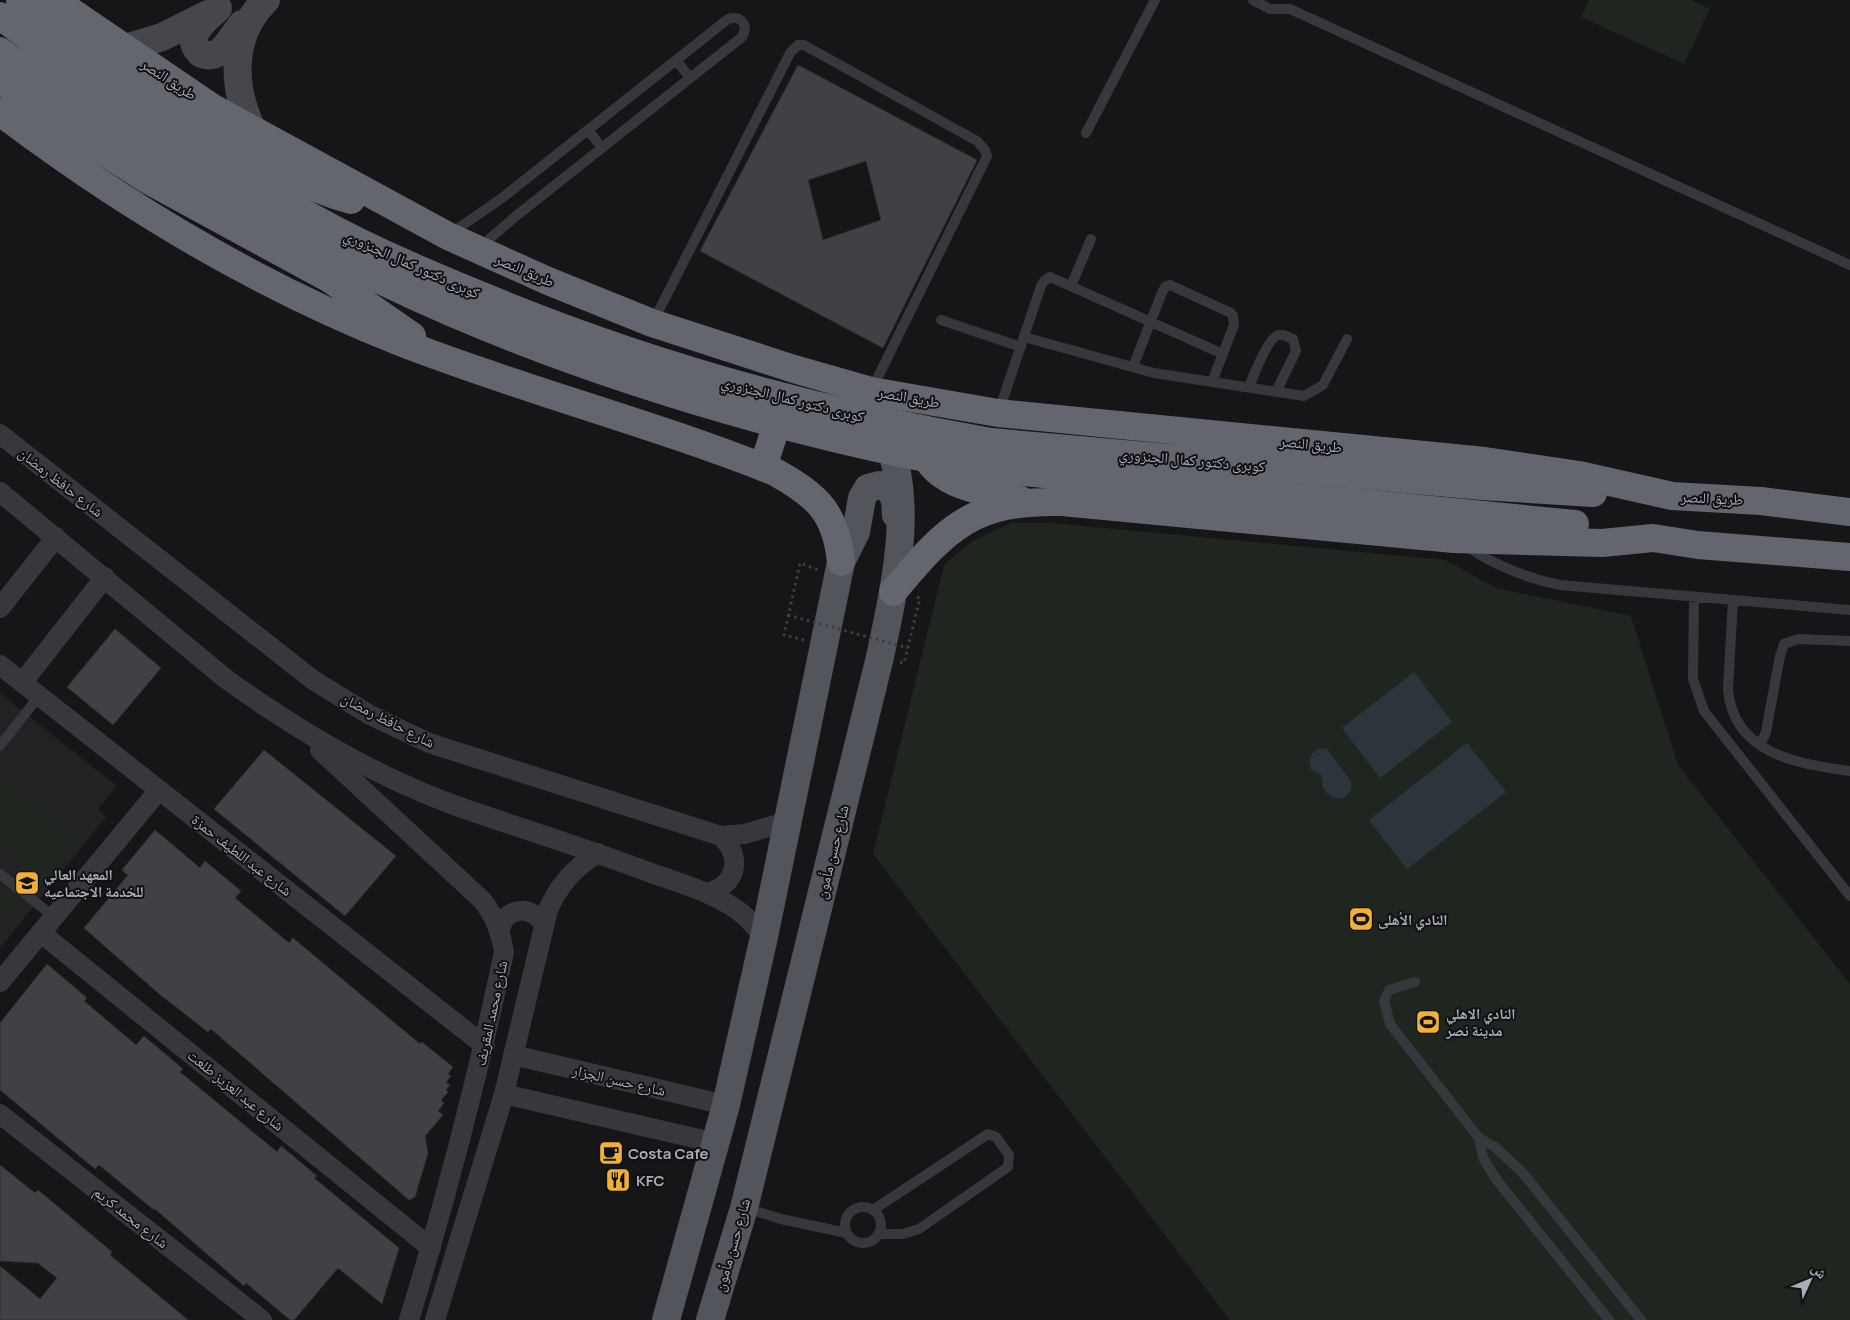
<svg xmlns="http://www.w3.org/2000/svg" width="1850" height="1320" font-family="Manrope,'Noto Naskh Arabic',sans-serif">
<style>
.built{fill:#222225}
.green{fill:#1e261f}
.water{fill:#2c353c}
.building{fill:#404145;stroke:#303034;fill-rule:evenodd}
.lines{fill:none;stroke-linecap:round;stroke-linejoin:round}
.path{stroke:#3d3f44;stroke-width:3;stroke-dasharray:2.5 4;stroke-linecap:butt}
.lane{stroke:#37383d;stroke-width:10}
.street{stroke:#37383d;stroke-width:20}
.secondary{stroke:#45474d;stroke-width:28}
.primary{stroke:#53555c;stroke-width:28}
.highway{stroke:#63666e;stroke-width:28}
.path-bridge{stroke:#3d3f44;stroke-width:3;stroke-dasharray:2.5 4;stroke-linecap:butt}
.highway-bridge{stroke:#63666e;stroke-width:28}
.labels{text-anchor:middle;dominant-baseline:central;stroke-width:4;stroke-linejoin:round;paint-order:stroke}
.street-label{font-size:15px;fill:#a8adb8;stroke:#111113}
.poi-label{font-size:15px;font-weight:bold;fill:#a8adb8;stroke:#111113;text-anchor:start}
</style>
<rect width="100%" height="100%" fill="#161618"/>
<path class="built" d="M0,693L117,786L98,809L106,817L0,948Z"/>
<path class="green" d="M1589,0H1691L1710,9L1684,64L1581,17Z
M1011,523H1052L1446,560L1496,588L1631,616L1678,765L1850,984V1320H1230L873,854L944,565L972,541Z
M0,773L79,839L44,882L0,846Z
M0,886L18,901L0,924Z"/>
<path class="water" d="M1414,672L1452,722L1380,778L1342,728Z
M1467,743L1506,792L1407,869L1369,820Z
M1319,748L1327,749L1351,781V790L1345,798C1332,800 1329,796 1322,786L1323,780L1320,774L1311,769C1308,759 1310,754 1319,748Z"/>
<path class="building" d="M798,65L977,160L883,348L700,251ZM866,161L881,220L823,240L808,180Z
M115,629L161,668L113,725L67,687Z
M264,750L396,856L345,916L214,809Z
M155,830L200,868L205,861L241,891L235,898L289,943L293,938L420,1044L422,1042L453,1067L448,1074L451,1076L446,1082L450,1085L446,1090L448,1092L441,1100L444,1103L438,1111L443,1115L425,1136L428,1153L415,1197L409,1200L211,1029L208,1032L158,993L84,928L128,875L122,870Z
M47,964L87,998L84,1001L136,1045L144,1036L183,1069L180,1072L231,1114L277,1152L281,1146L317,1176L314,1178L399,1248L382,1304L338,1268L294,1320H290L246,1283L244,1286L155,1209L154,1210L99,1165L95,1169L0,1090V1023Z
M0,1165L35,1193L38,1190L74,1220L112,1252L110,1255L188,1320H0V1266L40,1299L57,1278L38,1263L0,1261Z"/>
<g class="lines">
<path class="path" d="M804,640L784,635L800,563L818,570
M900,662L904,663L920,598L916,597"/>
<path class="lane" d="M1253,0L1270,9H1290L1850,265
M676,60L690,78
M588,130L602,148
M1086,133L1155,0
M450,234L502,198L728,19C741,15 749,25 742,37L516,216L480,247
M1071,286L1091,239
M941,320L1021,347
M653,322L790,53L798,45H804L977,141L985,150L987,156L871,391
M1024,337L1154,373L1304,396L1323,385L1347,339
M1133,367L1161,295L1165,287L1170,285L1231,313L1233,316L1234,325L1212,382
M1249,387C1253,377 1268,338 1278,335C1283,334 1288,337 1293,339L1296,351L1276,392
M999,411L1041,286L1044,281L1050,277L1223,354
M1466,546C1496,566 1525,578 1560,585L1850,610
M1694,597L1693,679L1704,711L1850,896
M1733,600L1728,689C1733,754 1798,764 1850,771
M1757,743L1763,739L1766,732L1780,656L1784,644L1798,639L1850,641
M0,746L39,696
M0,874L54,917
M1415,982L1389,990L1384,1001L1390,1024L1479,1138L1495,1147L1522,1172L1641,1320
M1479,1138L1483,1158L1496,1179L1609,1320
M845 1225a18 18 0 1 1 36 0a18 18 0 1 1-36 0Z
M746,1208L781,1219L847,1233
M873,1210L988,1134L996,1137L1009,1155L1008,1167L919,1229L903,1234H878"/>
<path class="street" d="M0,434L313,680L370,715L429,743L721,836L745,834L788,821
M0,492L226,679C297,730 372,775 454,805C519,828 586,848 651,873C677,882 704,890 728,904C743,912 753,924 764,937
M0,608L56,537
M0,665L485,1046
M22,683L105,577
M320,750L482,900C495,916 501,932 504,952C478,1076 446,1199 409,1320
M707,893C737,885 743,857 721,836
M500,929C506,906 532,905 544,925
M41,933L431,1248
M0,982L159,790
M513,1055L726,1105
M504,1094L716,1143
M0,1114L262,1320
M435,1320L504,1094L548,910C559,884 575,867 598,853"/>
<path class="secondary" d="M218,8C206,20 183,35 200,53C221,63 230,38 242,24
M123,49L162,37L208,14
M253,131C232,88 229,36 266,0"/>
<path class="primary" d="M666,1320L726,1105L764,937L841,562L856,532L862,498L868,488L879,485L889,489L895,499L896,515
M710,1320L744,1208L880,657C895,584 916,501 884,430"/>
<path class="highway" d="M20,0C85,49 151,95 221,137C262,162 305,188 351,200
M54,0L213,108L448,236L548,281L652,323L794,369L871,391L998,413L1485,461L1579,475L1672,496L1761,501L1850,512
M0,80L90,143L148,180L330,279L412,336
M0,112C122,204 258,286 400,342C523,390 652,423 775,472C818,496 836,513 841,562
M991,442L1482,486L1593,493
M922,445C930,487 988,492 1021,500
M763,467L784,402
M893,592C947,527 973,500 1062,502L1454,539L1602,543L1653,538L1698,545L1850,557"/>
<path class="path-bridge" d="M788,615L908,648"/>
<path class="highway-bridge" d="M0,16C44,48 88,81 134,112C192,152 255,187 317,220C373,251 433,276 492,300C653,366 820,412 991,442
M0,51C140,152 291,243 450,312C550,355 654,390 759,419C835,439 912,458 989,468C1048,476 1107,479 1165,485C1302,497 1438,510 1575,524"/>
</g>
<defs>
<symbol id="university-square" viewBox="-11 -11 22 22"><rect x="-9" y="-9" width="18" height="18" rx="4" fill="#f2b134" stroke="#111113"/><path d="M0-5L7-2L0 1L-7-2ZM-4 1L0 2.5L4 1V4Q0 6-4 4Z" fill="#111"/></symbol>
<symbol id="stadium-square" viewBox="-11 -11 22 22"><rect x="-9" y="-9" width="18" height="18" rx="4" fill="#f2b134" stroke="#111113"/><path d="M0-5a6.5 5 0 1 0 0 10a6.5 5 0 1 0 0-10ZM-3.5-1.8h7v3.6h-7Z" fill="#111"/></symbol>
<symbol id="cafe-square" viewBox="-11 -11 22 22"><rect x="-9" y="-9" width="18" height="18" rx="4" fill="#f2b134" stroke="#111113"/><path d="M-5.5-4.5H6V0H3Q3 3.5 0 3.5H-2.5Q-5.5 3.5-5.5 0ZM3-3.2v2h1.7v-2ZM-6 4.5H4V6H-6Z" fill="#111"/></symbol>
<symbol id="restaurant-square" viewBox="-11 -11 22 22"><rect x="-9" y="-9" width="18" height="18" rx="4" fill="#f2b134" stroke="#111113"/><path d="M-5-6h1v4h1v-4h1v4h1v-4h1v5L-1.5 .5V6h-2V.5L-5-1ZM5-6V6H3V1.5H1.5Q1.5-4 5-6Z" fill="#111"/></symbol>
</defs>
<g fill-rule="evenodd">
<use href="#university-square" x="13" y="869" width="28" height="28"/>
<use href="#stadium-square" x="1347" y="905" width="28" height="28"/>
<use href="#stadium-square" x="1414" y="1008" width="28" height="28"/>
<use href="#cafe-square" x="597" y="1139" width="28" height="28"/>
<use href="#restaurant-square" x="604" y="1166" width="28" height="28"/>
</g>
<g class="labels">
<g class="street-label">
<text transform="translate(169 79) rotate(33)">طريق النصر</text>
<text transform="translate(412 264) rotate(24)">كوبرى دكتور كمال الجنزوري</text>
<text transform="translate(525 270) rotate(23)">طريق النصر</text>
<text transform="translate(909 397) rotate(10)">طريق النصر</text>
<text transform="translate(793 399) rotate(14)">كوبرى دكتور كمال الجنزوري</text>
<text transform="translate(1311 444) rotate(6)">طريق النصر</text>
<text transform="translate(1192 460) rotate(5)">كوبرى دكتور كمال الجنزوري</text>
<text transform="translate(61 482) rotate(38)">شارع حافظ رمضان</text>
<text transform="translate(1712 498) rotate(3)">طريق النصر</text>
<text transform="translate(388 720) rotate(27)">شارع حافظ رمضان</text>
<text transform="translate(832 852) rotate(-76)">شارع حسن مأمون</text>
<text transform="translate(242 855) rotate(38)">شارع عبد اللطيف حمزة</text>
<text transform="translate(491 1013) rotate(-78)">شارع محمد المقريف</text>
<text transform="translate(619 1080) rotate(13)">شارع حسن الجزار</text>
<text transform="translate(236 1090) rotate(39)">شارع عبد العزيز طلعت</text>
<text transform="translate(131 1217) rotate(38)">شارع محمد كريم</text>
<text transform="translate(732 1245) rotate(-74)">شارع حسن مأمون</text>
</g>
<g class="poi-label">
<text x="44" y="874">المعهد العالي<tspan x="44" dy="17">للخدمة الاجتماعيه</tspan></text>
<text x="1378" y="919">النادي الأهلى</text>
<text x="1446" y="1013">النادي الاهلي<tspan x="1446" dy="17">مدينة نصر</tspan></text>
<text x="628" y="1153">Costa Cafe</text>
<text x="636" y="1180">KFC</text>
</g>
</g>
<g transform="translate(1810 1280) rotate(46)" stroke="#111113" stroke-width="4" paint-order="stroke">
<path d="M0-4L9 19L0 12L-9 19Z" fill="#a8adb8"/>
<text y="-8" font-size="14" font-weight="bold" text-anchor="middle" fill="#a8adb8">ش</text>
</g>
</svg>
